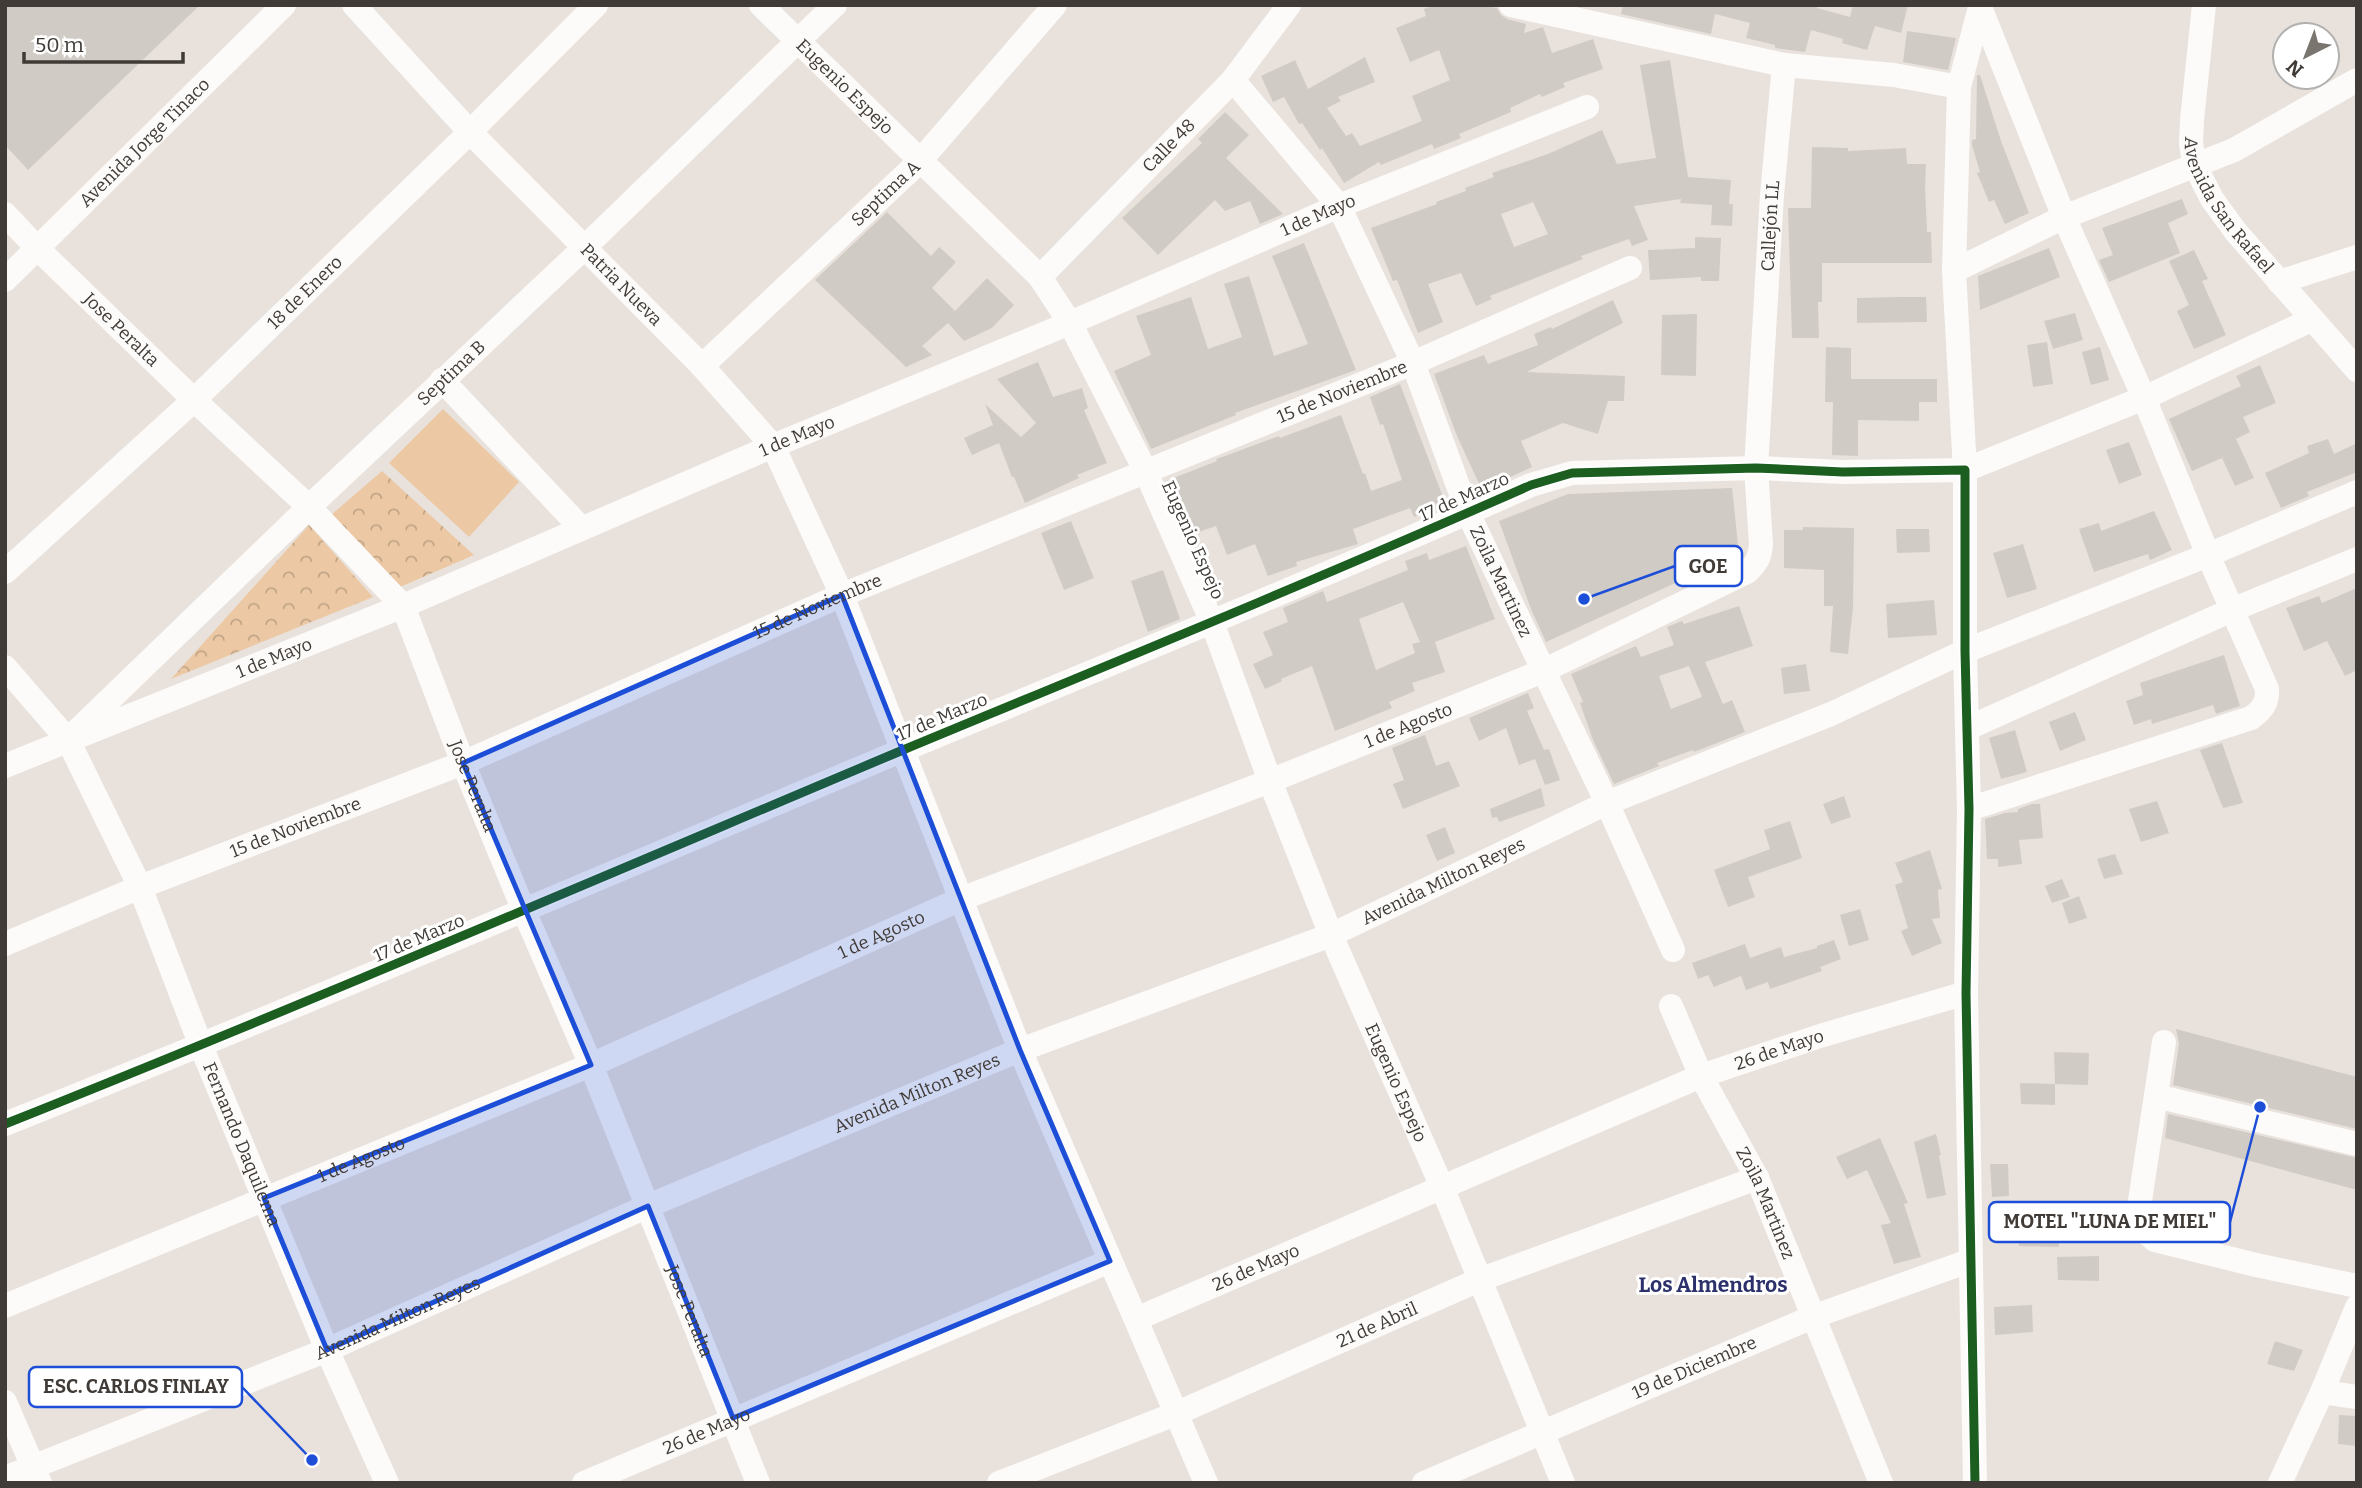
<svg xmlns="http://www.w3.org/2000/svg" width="2362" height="1488" font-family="Bitter,serif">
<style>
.green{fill:#ecc9a4}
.park{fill:url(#park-crowns)}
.building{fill:#d1cbc5;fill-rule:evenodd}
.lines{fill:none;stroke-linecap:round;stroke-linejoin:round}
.street{stroke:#fcfbfa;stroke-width:24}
.cycleway-casing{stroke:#fff;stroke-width:13}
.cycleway{stroke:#1b5e20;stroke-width:9}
.marked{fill:#1d4ed8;fill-opacity:0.2;stroke:#1d4ed8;stroke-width:5;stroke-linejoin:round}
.labels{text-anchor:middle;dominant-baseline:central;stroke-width:6;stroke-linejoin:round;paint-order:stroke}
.street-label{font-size:18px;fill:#403b36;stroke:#fff}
.quarter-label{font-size:21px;font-weight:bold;fill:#2c316b;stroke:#fff}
.leader{fill:none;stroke:#1d4ed8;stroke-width:2.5}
.callout-dot{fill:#1d4ed8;stroke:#fff;stroke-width:2.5}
.callout{fill:#fff;stroke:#1d4ed8;stroke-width:2.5}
.callout-label{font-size:19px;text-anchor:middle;font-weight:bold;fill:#403b36}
</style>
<defs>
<pattern id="park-crowns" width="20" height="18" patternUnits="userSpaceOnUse" patternTransform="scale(1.75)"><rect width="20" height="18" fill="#ecc9a4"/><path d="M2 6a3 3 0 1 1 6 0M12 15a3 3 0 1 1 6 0" fill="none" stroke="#c1a486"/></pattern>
</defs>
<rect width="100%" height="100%" fill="#e9e2dc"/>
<path class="green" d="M443,409L519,482L469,537L389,463Z"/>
<path class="park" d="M382,471L474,555L400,587L331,515Z
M309,525L373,597L171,679Z"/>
<path class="building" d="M5,5H200L28,170L5,145Z
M1435,5H1480L1497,8L1501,15L1507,19L1526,24L1524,33L1543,27L1552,53L1593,39L1603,69L1563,83L1565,87L1542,97L1540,94L1510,108L1511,112L1459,134L1461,138L1434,149L1432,144L1381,165L1379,162L1344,183L1322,148L1320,150L1302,123L1299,124L1284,97L1273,102L1261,76L1295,60L1308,89L1365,57L1375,82L1338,97L1341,101L1327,108L1346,136L1352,133L1360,146L1422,121L1412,96L1450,80L1439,50L1410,62L1396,28L1426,16L1424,9Z
M1623,5H1817V8L1850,17L1853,5H1908L1901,33L1875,26L1867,50L1842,43L1843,39L1811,30L1805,52L1775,48V45L1746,38L1750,23L1715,14L1711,34L1621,14Z
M1907,31L1956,38L1948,70L1903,62Z
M1670,60L1688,177L1731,180L1729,204H1733L1732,226L1711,225L1712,205L1680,203L1681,199L1634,206L1648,240L1632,246L1629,239L1581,256L1583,259L1490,296L1492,299L1476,306L1461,273L1428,284L1443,322L1418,333L1397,280L1393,281L1371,228L1437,204L1436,202L1466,191L1465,188L1494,177L1492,173L1548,154L1602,130L1617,164L1656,158L1640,65ZM1533,202L1548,234L1514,247L1501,214Z
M1977,75H1980L2001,141L2029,213L2005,224L1994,200L1989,202L1977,173L1980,172L1972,145V140L1976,139Z
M1225,112L1249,135L1226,158L1283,214L1260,224L1250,201L1225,211L1215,200L1158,255L1122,218L1202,143L1198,139Z
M1812,147L1848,148V151L1906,148L1907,164H1926L1925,187L1927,232H1931L1932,263H1822V302H1818L1819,338H1792L1788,208H1811Z
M2182,199L2188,214L2168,223L2180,253L2109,282L2099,260L2113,255L2102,228Z
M887,212L931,256L939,247L956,262L932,288L955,311L987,278L1014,305L992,328L964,341L948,323L922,346L932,355L906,367L815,280Z
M1695,237L1721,238L1719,281H1701V277L1650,280L1648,250L1695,248Z
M1304,243L1356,370L1235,413L1236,415L1151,449L1114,371L1151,355L1136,316L1191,297L1208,349L1242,337L1224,284L1249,276L1274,356L1308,344L1272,256Z
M2049,248L2060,277L1980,310L1978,276Z
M2194,250L2208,279L2202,281L2226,335L2194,349L2177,311L2189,305L2169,261Z
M1901,297H1926L1927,322L1857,323V298Z
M1613,300L1623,323L1527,372L1625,376L1624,401H1608L1598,434L1563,423L1521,441L1532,467L1482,490L1457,436L1434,374L1484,355L1488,364L1538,345L1534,334L1551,327L1552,329Z
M2075,313L2083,340L2053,349L2044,321Z
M1697,314L1696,376L1661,375L1662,315Z
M2047,342L2053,384L2033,387L2027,345Z
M1826,347L1851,348V379H1937V402H1919V421L1858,420V456L1832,455L1833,402H1825Z
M2100,347L2109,380L2091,385L2082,352Z
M1038,362L1053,397L1082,388L1088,408L1084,410L1107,463L1077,475L1079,478L1025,503L1014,477H1012L999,443L972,455L964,438L993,425L985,404L1021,437L1036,423L997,379Z
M2260,365L2276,403L2243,417L2250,432L2236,439L2254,478L2235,486L2222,458L2192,471L2169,419L2241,386L2236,376Z
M1400,384L1446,505L1414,517L1410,508L1353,529L1358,544L1296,562L1297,566L1268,576L1255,544L1227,555L1216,526L1190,535L1166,481L1217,461L1216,459L1225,456L1279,436L1280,438L1341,415L1363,474L1365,473L1371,491L1402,480L1383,424L1380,425L1370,397Z
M2328,439L2334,454L2357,443V472L2307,492L2309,496L2281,508L2265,473L2309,453L2307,446Z
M2129,442L2142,475L2119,484L2106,450Z
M1732,488L1739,554L1546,642L1531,609L1499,521L1568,494Z
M2154,511L2172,550L2150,560L2148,554L2094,572L2079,529L2099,523L2101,531Z
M1071,521L1094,578L1064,590L1041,533Z
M1803,527L1854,528L1853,607L1848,654L1830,652L1833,606H1824V570L1784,568V530H1803Z
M1896,529H1929L1930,552L1897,553Z
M2023,544L2037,589L2007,598L1993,553Z
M1466,546L1495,619L1435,642L1445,672L1412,683L1415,691L1389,702L1392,708L1335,731L1312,666L1281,679L1282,681L1265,689L1253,664L1273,655L1263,632L1288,622L1283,608L1323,591L1327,602L1408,570L1405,561L1427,553L1429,560ZM1403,602L1420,642L1412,644L1415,653L1376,670L1359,619Z
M1163,570L1180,619L1148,632L1131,581Z
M2357,588V670L2345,676L2327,641L2304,651L2286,608L2319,596L2322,603Z
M1934,600L1937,635L1888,638L1886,604Z
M1739,606L1753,646L1705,662L1723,704L1732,700L1745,732L1694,752L1693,750L1657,763L1659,766L1614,784L1593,740L1580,703L1583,702L1571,674L1636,646L1641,657L1674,645L1667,627L1682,621L1684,624ZM1689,666L1702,697L1671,709L1659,676Z
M2224,655L2240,706L2216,714L2213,705L2152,724L2151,719L2134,725L2126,701L2143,695L2140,683Z
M1806,664L1810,691L1784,694L1781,668Z
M1528,693L1534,708L1527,711L1544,750L1549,749L1560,780L1545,785L1535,759L1519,765L1506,728L1479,741L1469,718Z
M2075,712L2086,740L2060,751L2049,722Z
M2015,730L2027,772L2001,779L1989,738Z
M1425,735L1436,766L1449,761L1460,786L1403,809L1393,784L1404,780L1392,748Z
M2222,743L2243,803L2223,808L2200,750Z
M1541,788L1545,806L1499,822L1497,817L1492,818L1490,809Z
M1844,796L1851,817L1831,824L1823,804Z
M2157,801L2169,833L2141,842L2129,809Z
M2032,804H2040L2043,838L2019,840L2022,864L1998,867V859H1987L1985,819L2005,813L2018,812V809Z
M1790,821L1802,858L1748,877L1755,897L1728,907L1714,870L1770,849L1764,830Z
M1445,827L1455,853L1437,861L1426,835Z
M1930,850L1942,889L1938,890L1940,918L1932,919L1942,943L1912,956L1901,931L1908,928L1895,885L1903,882L1895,863Z
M2115,854L2123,874L2104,879L2097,859Z
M2062,879L2070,897L2052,903L2045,886Z
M2079,896L2087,918L2069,924L2062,903Z
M1860,909L1869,940L1849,946L1840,915Z
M1834,940L1841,959L1820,967L1822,971L1770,989L1768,982L1746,990L1741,976L1714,987L1708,975L1698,979L1692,963L1745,944L1750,958L1781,947L1784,957L1817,948V946Z
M2176,1029L2357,1077V1129L2173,1085L2179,1044Z
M2054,1052L2089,1053L2088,1085L2055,1084Z
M2020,1083L2055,1084V1105L2021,1104Z
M2168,1114L2357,1158V1190L2165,1138Z
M1936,1134L1941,1155H1939L1946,1195L1927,1199L1914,1142Z
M1880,1138L1908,1203L1904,1204L1921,1257L1894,1264L1881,1225L1891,1223L1867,1170L1847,1179L1836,1157Z
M1990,1164H2008L2009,1196L1992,1197Z
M2017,1226H2058L2059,1247L2019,1246Z
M2099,1256V1281L2058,1280L2057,1257Z
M2032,1305L2033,1332L1995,1335L1994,1307Z
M2275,1341L2303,1350L2294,1371L2267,1364Z
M2339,1415L2357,1416V1446L2338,1444Z"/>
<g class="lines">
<g class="street">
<path id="s1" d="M354,5L470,132L702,366L773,446L842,595L1020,1050L1206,1483"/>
<path id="s2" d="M761,5L1040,277L1070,323L1145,470L1212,622L1270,781L1331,935L1442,1187L1563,1483"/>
<path d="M1511,5L1784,65"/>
<path id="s3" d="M2204,5L2192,120L2191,143L2194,164L2212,199L2236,232L2357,370"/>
<path id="s4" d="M1233,80L1339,206L1413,363L1468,513L1607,803L1673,950"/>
<path id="s5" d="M5,214L38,249L194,400L309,507L403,606L463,763L524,911L591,1065L758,1483"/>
<path d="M1954,271L1965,470L2144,398L2064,217L1980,7L1959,87L1954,271L2064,217L2234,150L2357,80"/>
<path id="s6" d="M1040,277L1233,80L1289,5"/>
<path id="s7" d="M5,280L284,5"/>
<path d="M2279,282L2357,257"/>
<path id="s8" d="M702,366L920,161L1055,5"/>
<path d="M442,380L581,528"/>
<path id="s9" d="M5,572L194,400L470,132L596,5"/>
<path id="s10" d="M5,667L68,740L140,887L201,1046L327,1350L387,1483"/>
<path d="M1968,728L2234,609L2357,559"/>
<path id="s11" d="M77,731L309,507L585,247L835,5"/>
<path id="s12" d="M5,766L403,606L773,446L1070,323L1339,206L1587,107"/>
<path d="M1969,809L2251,718C2262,710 2268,703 2267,689L2208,555L2144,398L2311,320"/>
<path id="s13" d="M5,944L140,887L463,763L842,595L1413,363L1630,268"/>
<path id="s14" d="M1671,1006L1701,1076L1757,1178L1881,1483"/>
<path d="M2164,1042L2138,1214L2143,1230L2155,1240L2256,1265L2357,1286"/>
<path d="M2156,1096L2357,1144"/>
<path d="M5,1124C306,1004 604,876 903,750C1113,663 1323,577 1531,485L1572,473L1756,468L1843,472L1965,470V651L1969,809L1966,993L1975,1483"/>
<path id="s15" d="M5,1306L591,1065L961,899L1270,781L1543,671L1747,572C1757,563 1760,557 1761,544L1756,468L1772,195L1784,65L1894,75L1959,87"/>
<path d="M2322,1392L2357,1397"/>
<path d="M5,1402L40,1483"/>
<path id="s16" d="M5,1478L327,1350L648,1206L1020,1050L1331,935L1607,803L1831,714L1965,651L2208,555L2357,492"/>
<path id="s17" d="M584,1483L1110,1261L1136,1319L1701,1076L1820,1036L1966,993"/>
<path id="s18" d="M999,1483L1175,1414L1479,1280L1757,1178"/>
<path id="s19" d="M1424,1483L1815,1316L1969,1261"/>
<path d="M2280,1483L2322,1392L2357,1307"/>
</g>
<defs>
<path id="cycleway" d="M5,1124C306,1004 604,876 903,750C1113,663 1323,577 1531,485L1572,473L1756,468L1843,472L1965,470V651L1969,809L1966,993L1975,1483"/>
</defs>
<use href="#cycleway" class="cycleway-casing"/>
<use href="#cycleway" class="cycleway"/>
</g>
<path class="marked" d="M842,595L1020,1050L1110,1261L733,1418L648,1206L327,1350L264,1198L591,1065L463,763Z"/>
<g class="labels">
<g class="street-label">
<text stroke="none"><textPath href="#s2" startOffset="117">Eugenio Espejo</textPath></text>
<text stroke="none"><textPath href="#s7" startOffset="196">Avenida Jorge Tinaco</textPath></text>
<text stroke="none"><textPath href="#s6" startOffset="184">Calle 48</textPath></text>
<text stroke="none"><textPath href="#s8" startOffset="252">Septima A</textPath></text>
<text stroke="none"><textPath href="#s3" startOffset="212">Avenida San Rafael</textPath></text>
<text stroke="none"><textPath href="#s12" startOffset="1424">1 de Mayo</textPath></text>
<text stroke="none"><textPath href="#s15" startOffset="2242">Callejón LL</textPath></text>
<text stroke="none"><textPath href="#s1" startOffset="387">Patria Nueva</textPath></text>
<text stroke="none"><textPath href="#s9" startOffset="410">18 de Enero</textPath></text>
<text stroke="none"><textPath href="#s5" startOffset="164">Jose Peralta</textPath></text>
<text stroke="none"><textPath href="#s11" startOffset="518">Septima B</textPath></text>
<text stroke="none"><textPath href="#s13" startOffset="1447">15 de Noviembre</textPath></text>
<text stroke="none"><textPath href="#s12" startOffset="858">1 de Mayo</textPath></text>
<text transform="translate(1464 497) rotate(-24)">17 de Marzo</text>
<text transform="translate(1193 540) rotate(66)">Eugenio Espejo</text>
<text stroke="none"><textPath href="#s4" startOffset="574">Zoila Martinez</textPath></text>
<text stroke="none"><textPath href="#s13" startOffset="880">15 de Noviembre</textPath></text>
<text stroke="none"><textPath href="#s12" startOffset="290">1 de Mayo</textPath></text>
<text transform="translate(942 717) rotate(-23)">17 de Marzo</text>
<text stroke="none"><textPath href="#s15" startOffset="1519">1 de Agosto</textPath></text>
<text stroke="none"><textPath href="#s5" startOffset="752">Jose Peralta</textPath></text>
<text stroke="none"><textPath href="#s13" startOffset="313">15 de Noviembre</textPath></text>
<text stroke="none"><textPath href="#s16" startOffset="1558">Avenida Milton Reyes</textPath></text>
<text stroke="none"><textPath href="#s15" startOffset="952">1 de Agosto</textPath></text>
<text transform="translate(419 938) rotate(-23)">17 de Marzo</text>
<text stroke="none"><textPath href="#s17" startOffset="1332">26 de Mayo</textPath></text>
<text stroke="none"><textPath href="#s2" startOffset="1272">Eugenio Espejo</textPath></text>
<text stroke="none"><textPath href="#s16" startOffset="990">Avenida Milton Reyes</textPath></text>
<text stroke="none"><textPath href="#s10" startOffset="537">Fernando Daquilema</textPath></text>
<text stroke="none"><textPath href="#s15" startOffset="385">1 de Agosto</textPath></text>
<text stroke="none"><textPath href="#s14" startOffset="219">Zoila Martinez</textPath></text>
<text stroke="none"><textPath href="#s17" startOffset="765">26 de Mayo</textPath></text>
<text stroke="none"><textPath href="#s5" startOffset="1320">Jose Peralta</textPath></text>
<text stroke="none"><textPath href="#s16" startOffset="424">Avenida Milton Reyes</textPath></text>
<text stroke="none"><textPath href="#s18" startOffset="410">21 de Abril</textPath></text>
<text stroke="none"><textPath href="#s19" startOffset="294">19 de Diciembre</textPath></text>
<text stroke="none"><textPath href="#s17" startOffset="133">26 de Mayo</textPath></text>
</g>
<g class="quarter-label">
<text x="1713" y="1285">Los Almendros</text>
</g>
</g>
<path class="leader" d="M1584 599L1675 566M2260 1107L2230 1222M312 1460L242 1387"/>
<g class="callout-dot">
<circle cx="1584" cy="599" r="7"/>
<circle cx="2260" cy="1107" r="7"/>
<circle cx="312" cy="1460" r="7"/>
</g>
<g class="callout">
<rect x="1675" y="546" width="67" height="40" rx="7"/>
<rect x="1989" y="1202" width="241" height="40" rx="7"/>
<rect x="29" y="1367" width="213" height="40" rx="7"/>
</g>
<g class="callout-label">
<text x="1708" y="573">GOE</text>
<text x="2110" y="1228">MOTEL "LUNA DE MIEL"</text>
<text x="136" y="1393">ESC. CARLOS FINLAY</text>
</g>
<rect width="2362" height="1488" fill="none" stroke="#403b36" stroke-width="14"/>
<g transform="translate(2306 56) rotate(222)"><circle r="33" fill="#ffffff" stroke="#b3b1af" stroke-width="2"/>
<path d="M0-5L12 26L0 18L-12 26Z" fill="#7b7570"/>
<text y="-10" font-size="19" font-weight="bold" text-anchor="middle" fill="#403b36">N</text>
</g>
<path d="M24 52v10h159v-10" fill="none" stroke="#403b36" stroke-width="3.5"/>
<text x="35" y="52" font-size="21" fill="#403b36" stroke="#ffffff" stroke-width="5" paint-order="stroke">50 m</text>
</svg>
